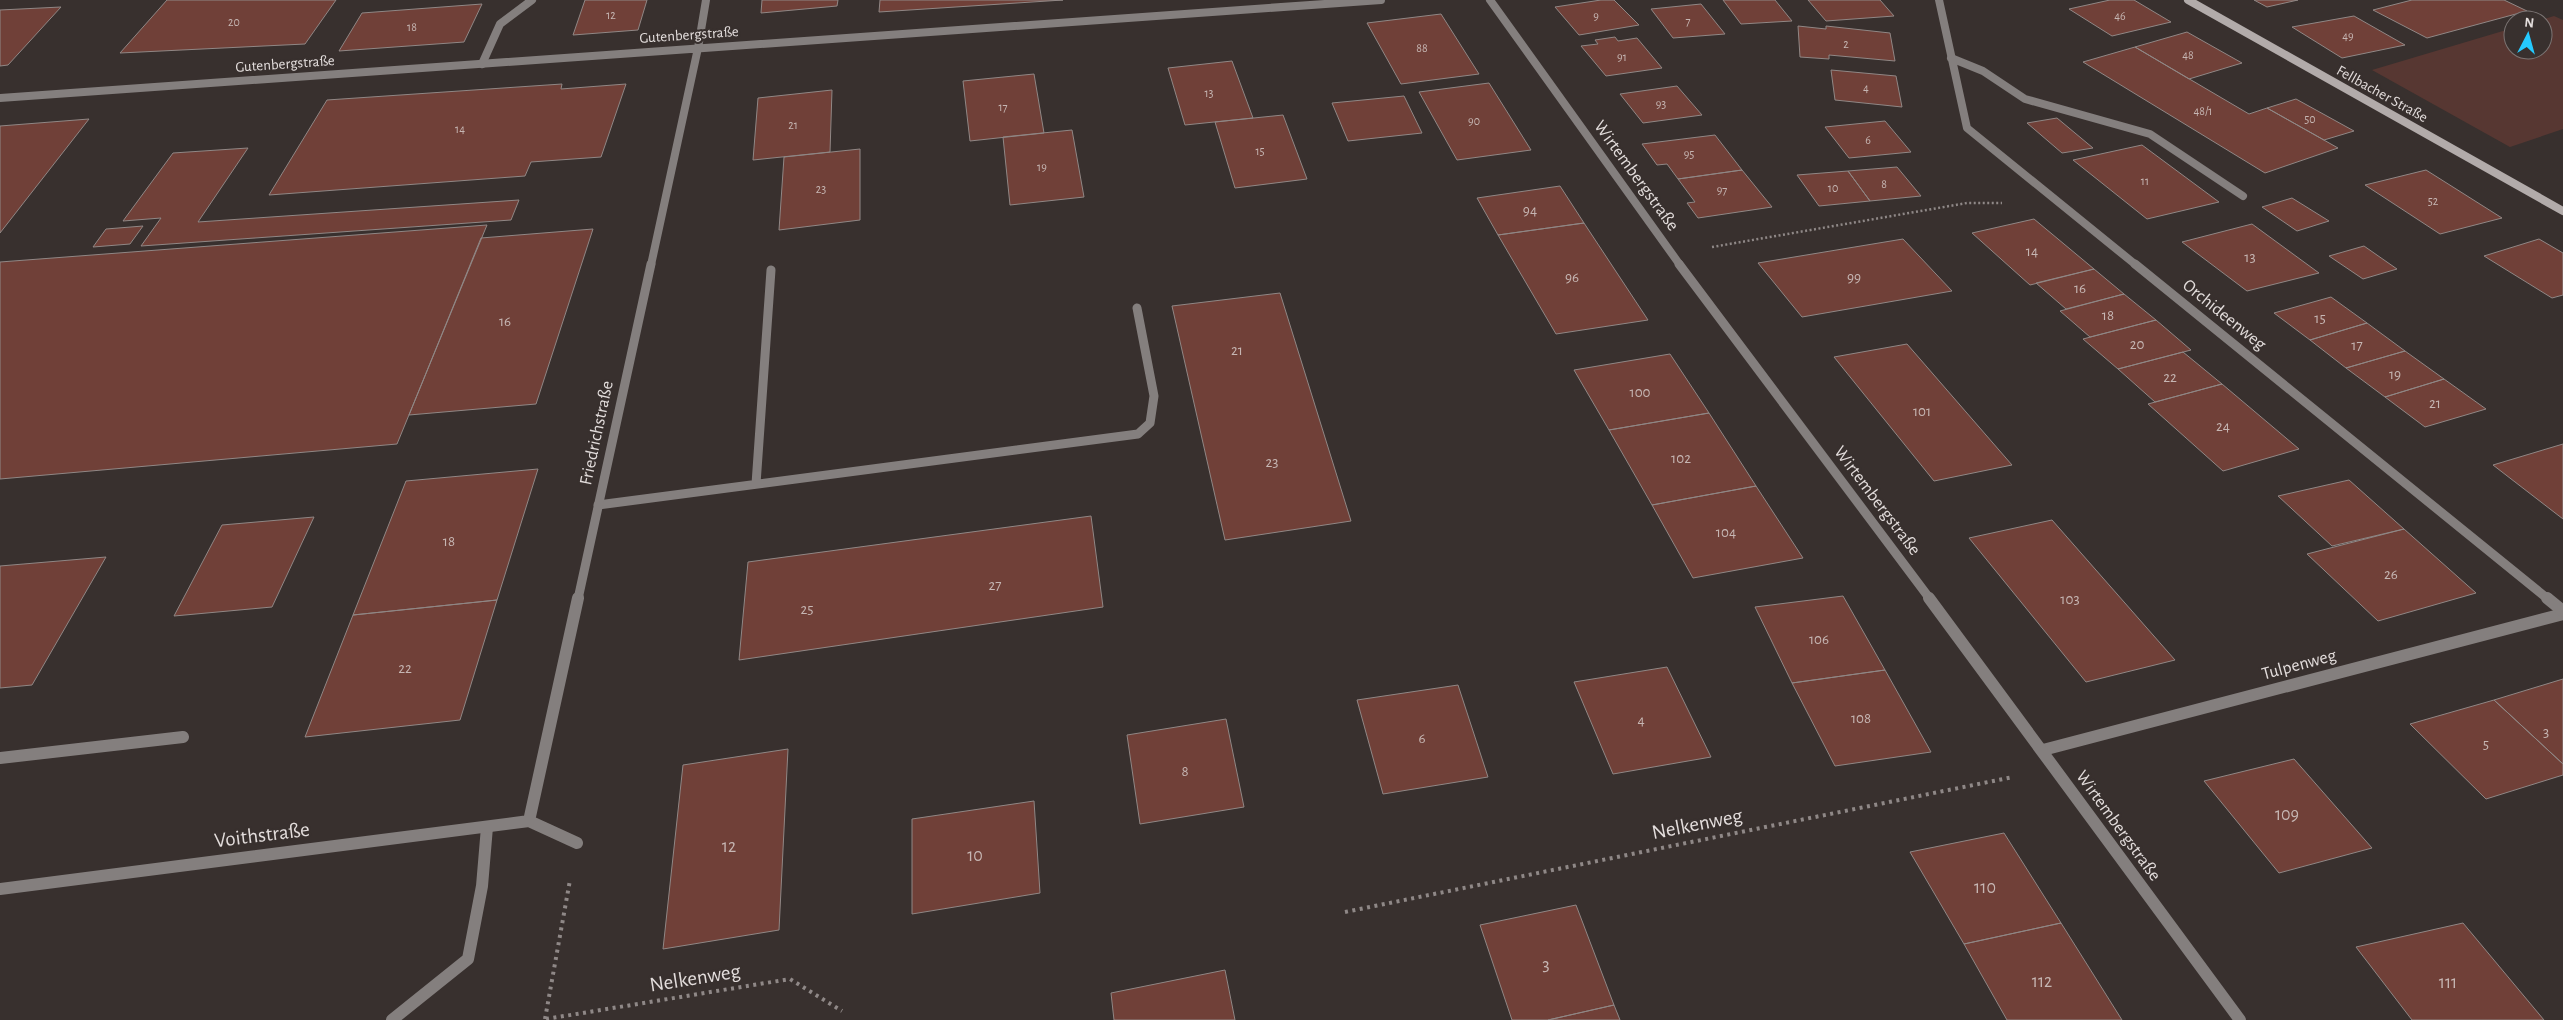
<svg xmlns="http://www.w3.org/2000/svg" width="2563" height="1020" font-family="'Alegreya Sans',sans-serif">
<style>
.green{fill:#573732}
.building{fill:#704038;stroke:#908785}
.lines{fill:none;stroke-linecap:round;stroke-linejoin:round}
.path-far1{stroke:#8f8887;stroke-width:2.5;stroke-dasharray:2 2.5;stroke-linecap:butt}
.path{stroke:#8f8887;stroke-width:4;stroke-dasharray:3 4.5;stroke-linecap:butt}
.lane-far2{stroke:#847f7e;stroke-width:8}
.lane-far1{stroke:#847f7e;stroke-width:9}
.lane{stroke:#847f7e;stroke-width:12}
.street-far2{stroke:#847f7e;stroke-width:8}
.street-far1{stroke:#847f7e;stroke-width:9}
.street{stroke:#847f7e;stroke-width:12}
.secondary{stroke:#b2abaa;stroke-width:8}
.labels{text-anchor:middle;dominant-baseline:central;stroke-width:4.5;stroke-linejoin:round;paint-order:stroke}
.far-number-label{font-size:12px;fill:#c6b6b3}
.far-street-label{font-size:15px;fill:#e3dddc;stroke:#38302e}
.number-label{font-size:15px;fill:#c6b6b3}
.street-label{font-size:18px;fill:#e3dddc;stroke:#38302e}
.near-number-label{font-size:18px;fill:#c6b6b3}
.near-street-label{font-size:21px;fill:#e3dddc;stroke:#38302e}
</style>
<rect width="100%" height="100%" fill="#38302e"/>
<path class="green" d="M2554,16L2563,20V129L2510,147L2372,70L2513,28V50H2543L2541,20Z"/>
<path class="building" d="M167,0H336L305,44L120,53Z
M585,0H647L638,30L573,35Z
M762,0H838L837,6L761,13Z
M880,0H1063L879,12Z
M1601,0H1614L1639,25L1579,35L1555,7Z
M1723,0H1775L1792,21L1741,24Z
M1808,0H1880L1894,16L1826,21Z
M2110,0H2134L2171,22L2112,36L2069,9Z
M2254,0H2298L2267,7Z
M2412,0H2504L2527,11L2427,38L2373,10Z
M482,4L464,42L339,51L362,13Z
M1701,4L1725,34L1673,38L1651,9Z
M61,7L8,65L0,66V10Z
M1441,14L1479,74L1401,84L1367,23Z
M2354,16L2405,45L2342,58L2292,27Z
M1798,26L1826,29V26L1890,33L1895,61L1829,55V59L1800,57Z
M2187,32L2242,63L2189,79L2135,47Z
M1615,37L1618,41L1637,38L1662,68L1606,76L1581,46L1598,44L1595,40Z
M2135,47L2249,114L2267,108L2338,148L2265,173L2083,62Z
M1232,61L1253,118L1185,125L1168,68Z
M1831,70L1896,76L1902,107L1835,100Z
M1034,74L1044,133L970,141L963,81Z
M1489,83L1531,150L1457,160L1419,92Z
M562,84L561,89L626,84L601,157L531,162L525,176L269,195L327,100Z
M1677,86L1702,115L1643,123L1620,94Z
M832,90L830,152L753,160L758,98Z
M1404,96L1422,133L1348,141L1332,103Z
M2296,99L2354,131L2324,140L2267,108Z
M1283,115L1307,179L1235,188L1215,122Z
M2057,118L2093,148L2062,153L2027,123Z
M89,119L0,233V126Z
M1885,121L1911,152L1849,158L1825,127Z
M1072,130L1084,197L1010,205L1003,137Z
M1715,135L1742,170L1678,179L1667,164L1657,165L1642,144Z
M2142,145L2219,202L2147,219L2073,160Z
M248,148L198,222L519,200L511,220L141,246L161,218L123,221L173,153Z
M860,149V220L779,230L784,157Z
M1897,167L1921,196L1870,201L1848,171Z
M1742,170L1772,207L1698,218L1687,203L1695,202L1678,179Z
M2426,170L2502,218L2440,234L2365,185Z
M1848,171L1870,201L1819,206L1797,175Z
M1560,186L1584,223L1498,235L1477,198Z
M2292,198L2329,221L2297,231L2262,207Z
M2034,219L2094,269L2030,285L1972,233Z
M1584,223L1648,320L1556,334L1498,235Z
M2252,224L2319,273L2247,291L2182,242Z
M487,225L397,444L0,479V262Z
M143,226L130,244L93,247L106,229Z
M593,229L536,404L409,415L481,238Z
M1903,239L1952,291L1802,317L1758,263Z
M2539,239L2563,253V295L2552,298L2484,256Z
M2364,246L2397,269L2363,279L2329,256Z
M2094,269L2124,294L2066,309L2036,283Z
M1280,293L1351,521L1225,540L1172,306Z
M2124,294L2156,320L2090,337L2060,311Z
M2331,297L2367,323L2310,340L2274,313Z
M2156,320L2191,350L2118,369L2083,339Z
M2367,323L2405,351L2346,368L2310,340Z
M1907,344L2012,465L1934,481L1834,357Z
M2405,351L2444,379L2385,397L2346,368Z
M2183,352L2222,384L2155,402L2118,369Z
M1670,354L1709,413L1609,430L1574,370Z
M2444,379L2486,409L2425,427L2385,397Z
M2222,384L2299,449L2223,471L2148,404Z
M1709,413L1756,486L1652,505L1609,430Z
M2563,444V519L2493,465Z
M538,469L497,600L353,615L406,481Z
M2349,480L2404,529L2332,546L2278,496Z
M1756,486L1803,558L1693,578L1652,505Z
M1091,516L1103,607L739,660L748,562Z
M314,517L272,607L174,616L222,525Z
M2052,520L2175,660L2086,682L1969,538Z
M2404,529L2476,593L2378,621L2307,554Z
M106,557L32,685L0,688V566Z
M1843,596L1885,670L1792,683L1755,607Z
M497,600L460,720L305,737L353,615Z
M1667,667L1711,757L1613,774L1574,682Z
M1885,670L1931,752L1835,766L1792,683Z
M2563,679V764L2494,700Z
M1458,685L1488,777L1383,794L1357,700Z
M2494,700L2563,764V775L2486,799L2410,724Z
M1226,719L1244,807L1140,824L1127,735Z
M788,749L779,930L663,949L683,765Z
M2294,759L2372,848L2279,873L2204,781Z
M1034,801L1040,893L912,914V819Z
M2004,833L2061,923L1964,944L1910,852Z
M1576,905L1614,1005L1548,1020H1512L1480,925Z
M2061,923L2122,1020H2007L1964,944Z
M2463,923L2544,1020H2412L2356,947Z
M1225,970L1235,1020H1114L1111,993Z
M1614,1005L1620,1020H1548Z"/>
<g class="lines">
<path class="path-far1" d="M1712,247L1967,203H2002"/>
<path class="path" d="M1345,912L2013,777
M545,1019L570,880
M546,1019L790,979L842,1011"/>
<path class="lane-far2" d="M1951,58L1983,71L2025,99L2150,134L2243,196
M482,64L500,24L532,0"/>
<path class="lane-far1" d="M756,484L771,270
M598,505L1138,434L1150,423L1154,396L1137,308"/>
<path class="lane" d="M2043,750L2563,614
M0,758L183,737
M392,1020L468,959L482,886L487,827"/>
<path class="street-far2" d="M1490,0L1680,265
M1939,0L1967,128L2136,265
M0,98L1381,0
M651,265L698,48L706,0"/>
<path class="street-far1" d="M1679,264L1930,599
M2135,264L2548,599
M578,599L651,264"/>
<path class="street" d="M1929,598L2240,1020
M2547,598L2563,611
M577,843L529,821L578,598
M0,889L529,821"/>
<path class="secondary" d="M2188,0L2563,211"/>
</g>
<g class="labels">
<g class="far-number-label">
<text x="611" y="15">12</text>
<text x="1596" y="16">9</text>
<text x="2120" y="16">46</text>
<text x="1688" y="21">7</text>
<text x="234" y="22">20</text>
<text x="412" y="27">18</text>
<text x="2348" y="36">49</text>
<text x="1846" y="44">2</text>
<text x="1422" y="48">88</text>
<text x="2188" y="55">48</text>
<text x="1622" y="57">91</text>
<text x="1866" y="88">4</text>
<text x="1209" y="93">13</text>
<text x="1661" y="104">93</text>
<text x="1003" y="107">17</text>
<text x="2203" y="111">48/1</text>
<text x="2310" y="119">50</text>
<text x="1474" y="121">90</text>
<text x="793" y="125">21</text>
<text x="460" y="129">14</text>
<text x="1868" y="140">6</text>
<text x="1260" y="151">15</text>
<text x="1689" y="154">95</text>
<text x="1042" y="167">19</text>
<text x="2145" y="181">11</text>
<text x="1884" y="184">8</text>
<text x="1833" y="188">10</text>
<text x="821" y="189">23</text>
<text x="1722" y="190">97</text>
<text x="2433" y="201">52</text>
</g>
<g class="far-street-label">
<text transform="translate(689 35) rotate(-4)">Gutenbergstraße</text>
<text transform="translate(285 64) rotate(-4)">Gutenbergstraße</text>
<text transform="translate(2382 94) rotate(29)">Fellbacher Straße</text>
</g>
<g class="number-label">
<text x="1530" y="210">94</text>
<text x="2032" y="251">14</text>
<text x="2250" y="257">13</text>
<text x="1572" y="277">96</text>
<text x="1854" y="277">99</text>
<text x="2080" y="288">16</text>
<text x="2108" y="315">18</text>
<text x="2320" y="318">15</text>
<text x="505" y="321">16</text>
<text x="2137" y="344">20</text>
<text x="2357" y="345">17</text>
<text x="1237" y="350">21</text>
<text x="2395" y="374">19</text>
<text x="2170" y="377">22</text>
<text x="1640" y="392">100</text>
<text x="2435" y="403">21</text>
<text x="1922" y="411">101</text>
<text x="2223" y="426">24</text>
<text x="1681" y="458">102</text>
<text x="1272" y="462">23</text>
<text x="1726" y="532">104</text>
<text x="449" y="541">18</text>
<text x="2391" y="574">26</text>
<text x="995" y="585">27</text>
<text x="2070" y="599">103</text>
<text x="807" y="609">25</text>
<text x="1819" y="639">106</text>
<text x="405" y="668">22</text>
<text x="1861" y="718">108</text>
<text x="1641" y="720">4</text>
<text x="2546" y="732">3</text>
<text x="1422" y="738">6</text>
<text x="2486" y="744">5</text>
<text x="1185" y="771">8</text>
</g>
<g class="street-label">
<text transform="translate(1636 176) rotate(54)">Wirtembergstraße</text>
<text transform="translate(2224 315) rotate(39)">Orchideenweg</text>
<text transform="translate(597 433) rotate(-78)">Friedrichstraße</text>
<text transform="translate(1877 501) rotate(53)">Wirtembergstraße</text>
<text transform="translate(2299 665) rotate(-15)">Tulpenweg</text>
<text transform="translate(2118 826) rotate(54)">Wirtembergstraße</text>
</g>
<g class="near-number-label">
<text x="2287" y="815">109</text>
<text x="729" y="847">12</text>
<text x="975" y="856">10</text>
<text x="1985" y="888">110</text>
<text x="1546" y="965">3</text>
<text x="2042" y="982">112</text>
<text x="2448" y="983">111</text>
</g>
<g class="near-street-label">
<text transform="translate(1697 824) rotate(-11)">Nelkenweg</text>
<text transform="translate(262 835) rotate(-7)">Voithstraße</text>
<text transform="translate(695 978) rotate(-9)">Nelkenweg</text>
</g>
</g>
<g transform="translate(2528 35) rotate(6)"><circle r="24" fill="#38302e" stroke="#7c7574"/>
<path d="M0-4L9 19L0 12L-9 19Z" fill="#25c9fe"/>
<text y="-8" font-size="14" font-weight="bold" text-anchor="middle" fill="#e3dddc">N</text>
</g>
</svg>
